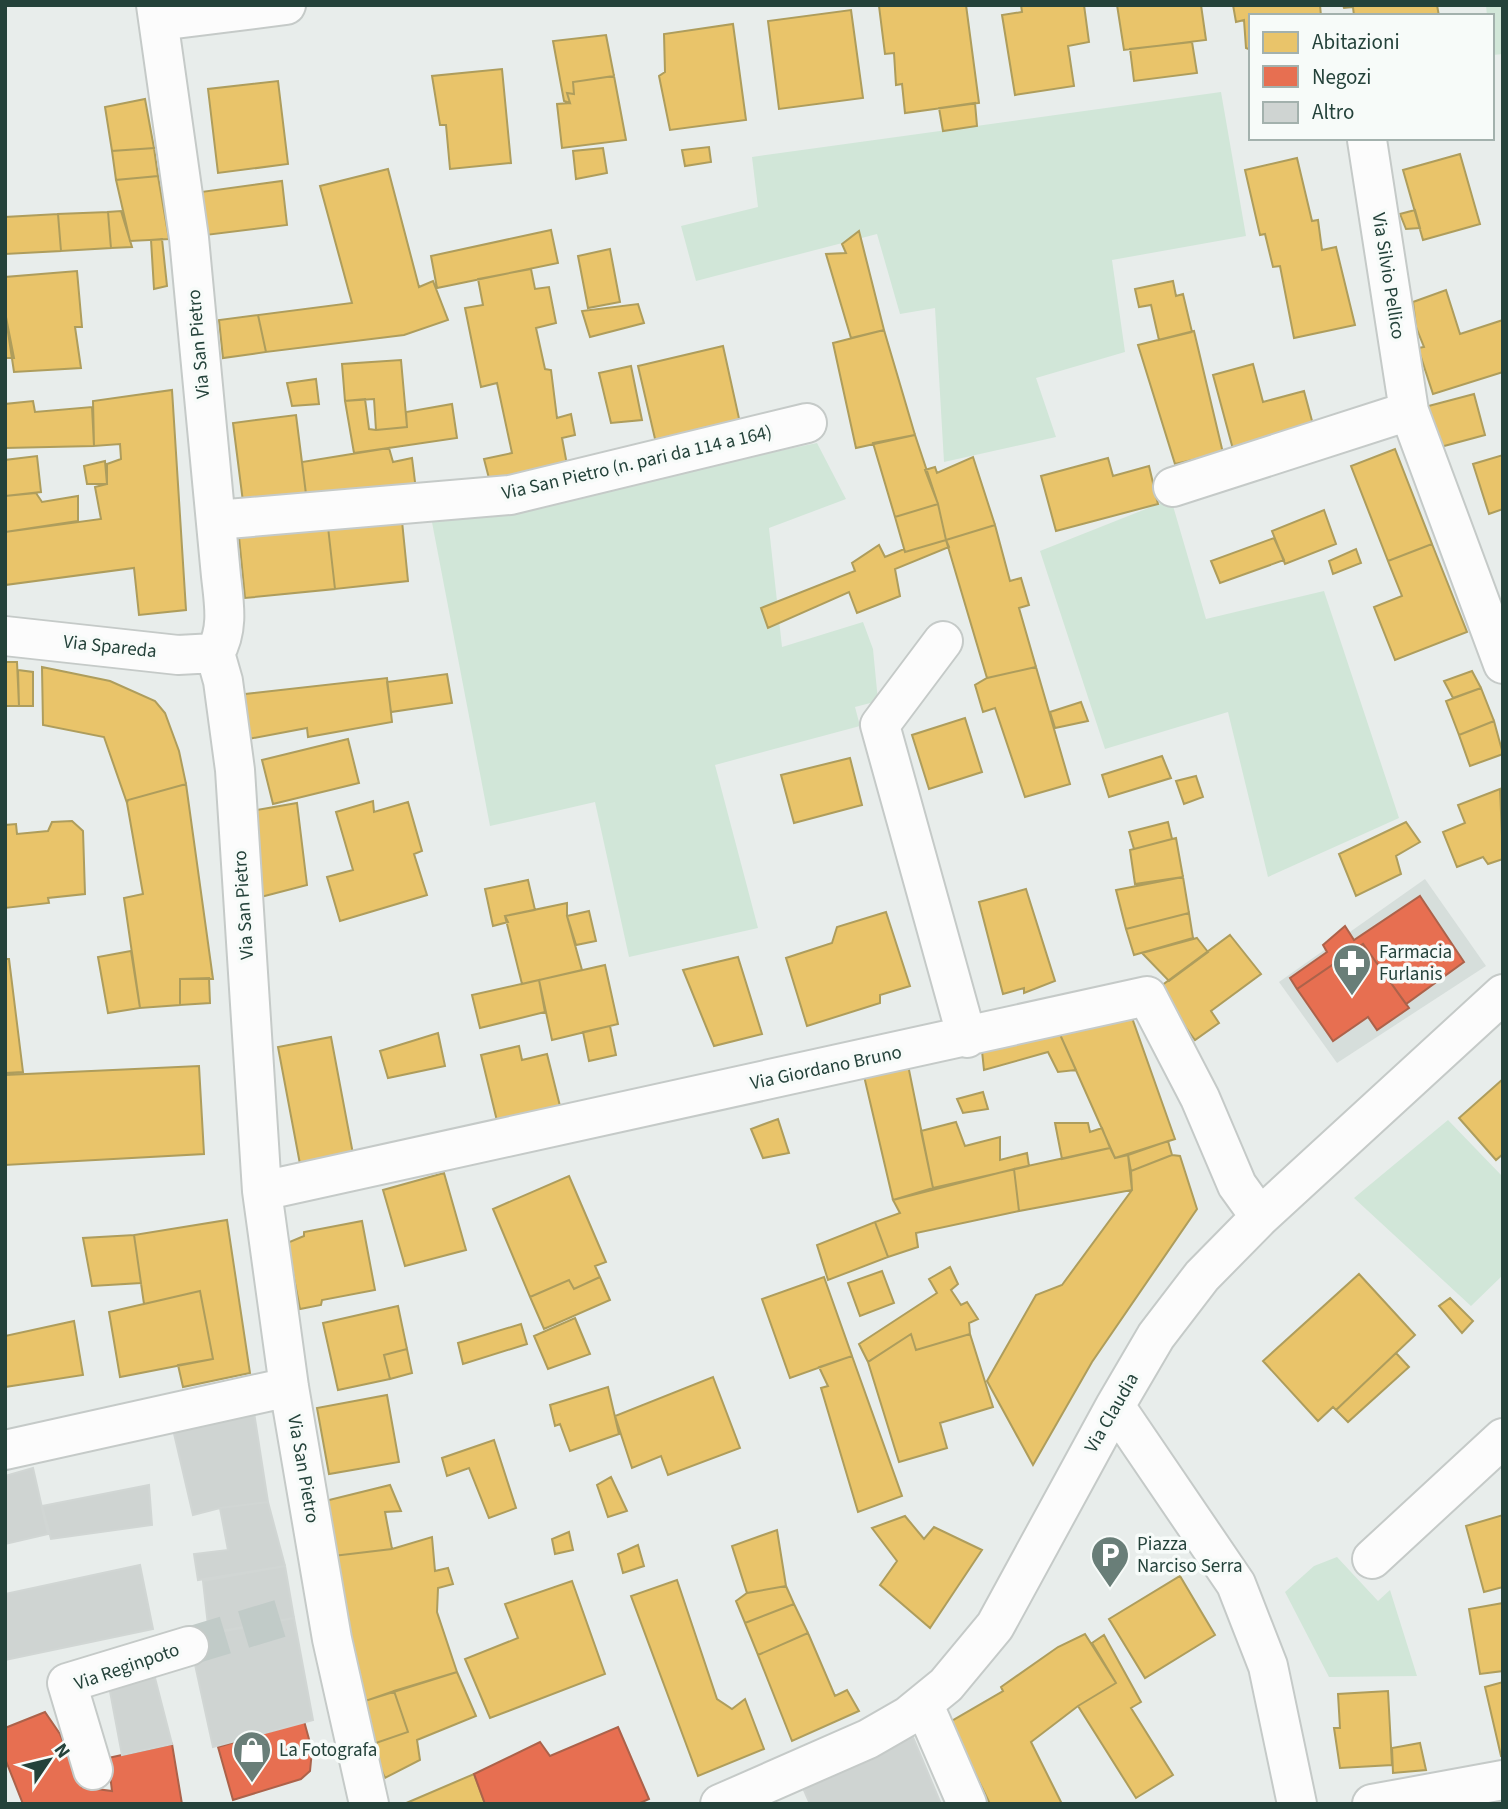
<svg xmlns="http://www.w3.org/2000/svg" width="1508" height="1809" font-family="'Source Sans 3',sans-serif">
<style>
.built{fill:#d6dedb}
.green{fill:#d1e6d8}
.homes{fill:#e9c46a;stroke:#ae9d5c;stroke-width:2}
.shops{fill:#e76f51;stroke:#ac624a;stroke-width:2}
.building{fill:#cfd4d2;stroke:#d1d6d4;stroke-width:2}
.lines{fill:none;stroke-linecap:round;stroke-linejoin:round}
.minor-tunnel{stroke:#c1cbc8;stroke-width:38;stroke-dasharray:38 19;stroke-linecap:butt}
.minor-casing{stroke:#c5cac8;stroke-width:42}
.minor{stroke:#fcfcfc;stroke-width:38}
.labels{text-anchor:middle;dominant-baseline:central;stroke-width:7;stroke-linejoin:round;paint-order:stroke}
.street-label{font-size:19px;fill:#24423a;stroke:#f7fbf9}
.poi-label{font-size:19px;fill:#24423a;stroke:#f7fbf9;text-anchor:start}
</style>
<rect width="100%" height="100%" fill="#e8edeb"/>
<path class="built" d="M1425,879L1486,966L1337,1063L1279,982Z"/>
<path class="green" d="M1486,5H1503V54L1493,55L1492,16H1487Z
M1221,92L1246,236L1112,260L1125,352L1036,378L1056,437L944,462L935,308L900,314L877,234L696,281L681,226L758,207L752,157Z
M817,443L846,499L769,528L782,647L863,622L873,649L878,701L855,707L860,726L715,765L758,928L629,957L595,802L490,826L431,517L499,509Z
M1171,499L1206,619L1324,591L1399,818L1268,877L1228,712L1105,749L1040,551Z
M1448,1120L1503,1177V1275L1471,1306L1354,1198Z
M1337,1557L1378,1601L1390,1590L1417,1676L1329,1677L1285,1592L1314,1566Z"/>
<path class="homes" d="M966,5L979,103L905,113L902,84L896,85L894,53L885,54L879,6Z
M1021,5H1084L1089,42L1068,46L1074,86L1015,95L1002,15L1022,12Z
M1117,5H1201L1206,40L1124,50Z
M1233,5H1320L1321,16H1251V50L1246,48L1244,20L1236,22Z
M1343,5H1437L1439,16H1354L1353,7L1344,8Z
M851,10L863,98L779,109L768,21Z
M733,24L746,120L670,130L659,76L665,72L664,34Z
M606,35L614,76L573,82L574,94L567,93L570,103L564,101L553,41Z
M1192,42L1197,73L1134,81L1130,49Z
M502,69L511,163L450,169L446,125H440L432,76Z
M614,76L626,140L562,148L557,104L570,103L567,93L574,94L573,82Z
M278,81L288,164L218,173L208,89Z
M145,99L154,148L112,151L105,107Z
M975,103L977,126L943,131L939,108Z
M709,147L711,162L685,166L682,150Z
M154,148L158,176L116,180L112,151Z
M603,148L607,173L576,179L573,151Z
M1460,154L1480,224L1423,240L1403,170Z
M1297,158L1312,221L1318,220L1322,250L1336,247L1355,325L1294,338L1280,266L1273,267L1265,234L1260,235L1245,170Z
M388,169L419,287L433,281L448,320L404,335L266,352L258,315L352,303L320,186Z
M158,176L169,239L130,241L116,180Z
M282,181L287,225L206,235L201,192Z
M1415,210L1420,228L1406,229L1400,214Z
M121,211L132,247L111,248L108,212Z
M108,212L111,248L61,251L58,214Z
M58,214L61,251L5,254V217Z
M551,230L558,263L437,288L431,256Z
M859,231L884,330L851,338L826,254L846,253L842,244Z
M162,239L167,286L154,289L151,240Z
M610,249L620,302L588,308L578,256Z
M531,269L535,289L549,287L556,323L536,328L545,369L551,370L557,418L571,414L575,435L562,438L568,470L491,486L484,459L512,453L497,383L481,387L465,308L483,305L478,279Z
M77,271L82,327H75L81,368L14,372L5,312V277Z
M1173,281L1176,296L1183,294L1192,332L1159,340L1151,305L1139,307L1135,289Z
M1446,290L1460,334L1503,320V372L1433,394L1418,348L1424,347L1416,327L1413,302Z
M638,304L644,323L590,337L582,311Z
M5,312L14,358H5Z
M258,315L266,352L223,358L219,320Z
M884,330L915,435L856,448L833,343Z
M1194,331L1223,453L1175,464L1138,345Z
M723,346L740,423L656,443L638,366Z
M401,360L407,427L376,430L374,399L345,401L342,364Z
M1253,364L1263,402L1304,391L1315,432L1234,453L1213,375Z
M631,366L642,420L611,423L599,373Z
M316,379L319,404L292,406L287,383Z
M172,390L186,610L139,615L134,568L5,585V532L101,519L95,487L107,484V464L121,459L120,444L94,446L93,401Z
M1474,394L1485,435L1433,449L1421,408Z
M365,399L369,429L376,430L407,427L406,412L452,404L457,438L354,453L345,401Z
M33,401L35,412L92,407L94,446L5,448V404Z
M296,415L306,494L243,502L233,423Z
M915,435L938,504L895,517L873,443Z
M389,448L393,462L412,458L416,490L306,494L302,462Z
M1395,449L1432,544L1388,561L1351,466Z
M1503,455V509L1489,514L1473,464Z
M37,456L41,492L5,496V460Z
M973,457L995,525L946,540L938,504L925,470L935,467L937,473Z
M1108,458L1113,476L1149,466L1158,504L1056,531L1041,476Z
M105,461L107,484H87L84,466Z
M36,493L42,502L78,496V521L5,532V496Z
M938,504L946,540L905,552L895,517Z
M1324,510L1336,544L1285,564L1272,531Z
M402,521L408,581L335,589L328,527Z
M995,525L1010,581L1021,578L1029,605L1019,608L1036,667L987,678L946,540Z
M328,527L335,589L245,598L239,537Z
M1274,538L1284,560L1220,583L1211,561Z
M946,540L949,547L895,569L900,596L857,613L849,592L768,628L761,608L855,571L852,563L879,545L885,557L904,549L905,552Z
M1432,544L1467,632L1395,660L1374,607L1402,596L1388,561Z
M1356,549L1361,563L1333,574L1329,561Z
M5,662H17L19,706H5Z
M42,667L110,681L155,701L165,713L179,751L186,784L128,800L127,803L104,737L43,725Z
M1036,667L1070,784L1025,797L995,708L983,712L975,685L987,678Z
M18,670L33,672V706H19Z
M1472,671L1481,688L1453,698L1444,681Z
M447,674L452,703L391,712L387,682Z
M387,678L392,722L308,737L307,728L243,740L237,695Z
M1481,688L1494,721L1459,735L1446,701Z
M1081,702L1088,721L1055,728L1050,712Z
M965,718L982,772L929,789L912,735Z
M1494,721L1503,754L1470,766L1459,735Z
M348,739L359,783L273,804L262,760Z
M1162,756L1171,778L1109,797L1102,775Z
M850,758L862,805L794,823L781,775Z
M1196,776L1203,797L1184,804L1176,781Z
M186,784L213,979H180V1005L140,1008L124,898L143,894L127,803L128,800Z
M1500,789L1503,859L1488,864L1483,857L1457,867L1443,832L1465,823L1458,805Z
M373,801L374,812L408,802L422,851L414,854L427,895L340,921L327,877L353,870L336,812Z
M297,803L307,885L257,898L245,812Z
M72,821L83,831L85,894L48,898L49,903L5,908V825L16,824L17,834L48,831L52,822Z
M1168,822L1172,839L1134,849L1129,832Z
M1406,822L1420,842L1396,856L1401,874L1356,896L1339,854Z
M1176,838L1183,877L1135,884L1130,850Z
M1183,877L1189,913L1126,929L1116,890Z
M528,880L535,910L505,916L508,922L493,926L485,889Z
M1026,889L1055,981L1024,993V988L1003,994L979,902Z
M567,903V916L582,970L522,984L505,916Z
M589,911L596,941L576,945L567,916Z
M886,912L910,986L880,995V1003L807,1026L786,958L832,943L837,927Z
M1189,913L1193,938L1134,955L1126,929Z
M1230,935L1261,974L1211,1011L1219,1023L1195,1040L1157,989Z
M1197,938L1208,952L1169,981L1142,953Z
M131,951L140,1008L108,1013L98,957Z
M738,957L762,1034L714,1046L683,970Z
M5,959H9L23,1072L5,1073Z
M605,965L618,1024L552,1040L539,980Z
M209,978L210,1003L180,1005V979Z
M539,980L545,1012L480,1028L472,995Z
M1131,1015L1175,1139L1115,1158L1058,1030Z
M610,1026L616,1055L589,1061L583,1032Z
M1058,1030L1076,1070L1058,1072L1048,1052L984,1070L982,1051Z
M438,1033L445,1066L388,1078L380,1051Z
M331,1037L353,1154L300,1164L278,1047Z
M519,1046L522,1060L547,1054L561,1110L498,1125L481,1055Z
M908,1065L933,1188L893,1200L864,1076Z
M199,1066L204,1154L5,1165V1075Z
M1503,1079V1154L1496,1160L1459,1118Z
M983,1092L988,1109L963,1113L957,1099Z
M778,1119L789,1153L763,1158L751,1129Z
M956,1122L965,1146L1000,1137V1160L1027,1153L1029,1166L933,1188L921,1131Z
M1055,1123H1088L1090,1132L1102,1128L1110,1148L1062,1159Z
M1168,1141L1172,1155L1131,1171L1128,1155Z
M1110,1148L1115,1158L1128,1155L1132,1190L1019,1211L1014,1169Z
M1172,1155L1180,1156L1197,1209L1092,1362L1033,1465L987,1381L1036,1295L1062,1285L1132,1190L1131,1171Z
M1014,1169L1019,1211L916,1233L918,1247L888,1257L875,1222L900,1213L893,1200Z
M444,1173L466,1250L405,1266L383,1190Z
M569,1176L606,1262L595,1266L600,1277L574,1289L569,1280L530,1297L493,1209Z
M227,1220L250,1373L183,1387L178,1365L213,1359L200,1291L144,1304L134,1235Z
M362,1221L375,1290L322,1300L321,1305L300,1309L287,1243L304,1236V1232Z
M875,1222L888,1257L828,1280L817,1245Z
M134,1235L141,1283L92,1286L83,1238Z
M950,1267L958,1284L951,1290L961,1305L967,1302L978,1319L969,1323L970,1334L916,1350L911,1334L868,1362L859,1344L937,1293L929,1279Z
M882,1271L894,1303L860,1316L848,1283Z
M1359,1274L1415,1335L1336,1410L1333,1407L1318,1421L1263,1361Z
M600,1277L610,1300L544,1329L530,1297L569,1280L574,1289Z
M824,1277L852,1356L790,1378L762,1299Z
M200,1291L213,1359L120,1377L109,1312Z
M1450,1298L1473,1321L1462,1333L1439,1306Z
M398,1306L407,1349L384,1355L390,1379L338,1390L323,1323Z
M575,1318L590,1354L548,1369L534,1336Z
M74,1321L83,1375L5,1387V1336Z
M521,1324L527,1344L463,1364L458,1343Z
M911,1334L916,1350L970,1334L993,1407L940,1423L947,1448L899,1462L868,1362Z
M407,1349L412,1373L390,1379L384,1355Z
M1396,1353L1409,1367L1348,1422L1336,1410Z
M852,1356L902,1496L858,1512L821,1388L828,1386L819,1367Z
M713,1377L740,1448L668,1475L661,1456L632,1468L615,1416Z
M608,1387L619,1434L570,1451L560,1424L555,1426L550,1405Z
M387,1395L399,1462L329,1474L317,1408Z
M494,1440L516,1508L489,1518L469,1468L447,1476L442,1458Z
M611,1477L627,1511L608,1517L597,1485Z
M390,1485L401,1511L385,1512L392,1549L333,1556L325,1501Z
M1503,1515V1587L1484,1592L1466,1526Z
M905,1516L924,1539L934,1527L982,1550L930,1628L880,1585L897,1561L872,1528Z
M777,1530L786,1586L747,1593L732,1546Z
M569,1532L573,1550L555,1554L552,1539Z
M432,1537L435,1571L448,1568L453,1584L438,1588L437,1612L457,1672L365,1701L333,1556L392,1549Z
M638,1545L644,1566L623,1573L618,1554Z
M1180,1576L1215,1635L1145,1678L1109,1619Z
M677,1580L717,1699L732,1709L745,1699L764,1749L698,1776L631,1596Z
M572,1581L605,1674L490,1718L465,1659L518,1638L505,1604Z
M786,1586L794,1604L745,1623L736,1601L747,1593Z
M1503,1603V1671L1480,1674L1469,1609Z
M794,1604L808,1633L758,1655L745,1623Z
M808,1633L835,1696L847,1690L859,1711L792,1741L758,1655Z
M1085,1634L1116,1683L1078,1706L1031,1742L1062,1804H990L950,1722L1003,1691L1001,1687L1058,1647Z
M1104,1635L1141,1702L1131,1708L1173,1775L1136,1798L1078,1706L1116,1683L1092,1643Z
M457,1672L476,1716L417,1740L420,1760L385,1778L370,1745L408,1732L394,1691Z
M1503,1682V1756H1501L1485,1687Z
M394,1691L408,1732L370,1745L358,1712L367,1706L365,1701Z
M1388,1691L1392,1765L1340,1768L1334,1728H1340L1338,1694Z
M1420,1743L1426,1770L1393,1773L1392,1748Z
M474,1774L485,1804H404Z"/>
<path class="shops" d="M1420,896L1464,962L1406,1004L1363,944L1297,989L1290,978L1327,952L1323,945L1345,926L1354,940Z
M1363,944L1409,1008L1377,1030L1368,1017L1333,1041L1297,989Z
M45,1712L60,1734L82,1787L112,1791L108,1758L172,1744L182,1804H23L6,1761L5,1728Z
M304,1721L312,1750L310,1771L301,1779L233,1800L218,1747Z
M618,1727L649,1799L638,1804H485L474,1774L540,1742L550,1756Z"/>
<path class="building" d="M253,1406L268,1502L220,1508L193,1515L172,1425Z
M33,1468L48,1534L5,1544V1476Z
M149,1485L152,1525L51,1539L42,1506Z
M268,1502L285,1566L198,1580L194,1554L228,1550L220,1508Z
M140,1565L153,1629L5,1660V1594Z
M285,1566L294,1618L209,1634L203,1581Z
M294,1618L313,1720L213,1747L189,1637Z
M155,1678L172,1744L122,1755L109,1686Z
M912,1735L941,1804H810L800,1781Z"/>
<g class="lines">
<path class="minor-tunnel" d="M189,1646L298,1613"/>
<defs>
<path id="minor" d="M156,5L189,238L221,576C224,603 229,629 215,653L223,681L235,770L262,1191L289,1387L332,1639L369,1804
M159,21L286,5
M1367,140L1409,411L1503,664
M1173,487L1409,411
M216,520L510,495L807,423
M5,636L178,655L215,653
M943,641L880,725L967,1038
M262,1191L1147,996L1200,1098L1237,1185L1260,1217
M1115,1406L1236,1584L1268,1666L1297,1804
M5,1450L289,1387
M1372,1559L1503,1438
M924,1705L967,1804
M93,1770L67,1683L189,1646
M720,1804L868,1739L908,1716L946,1685L995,1626L1115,1406L1156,1336L1202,1276L1260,1217L1503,994
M1372,1804L1503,1780"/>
</defs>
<use href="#minor" class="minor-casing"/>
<use href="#minor" class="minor"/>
</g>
<defs>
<symbol id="pharmacy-pin" viewBox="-11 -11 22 30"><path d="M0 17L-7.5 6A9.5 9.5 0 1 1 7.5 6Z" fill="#697e78" stroke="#f7fbf9"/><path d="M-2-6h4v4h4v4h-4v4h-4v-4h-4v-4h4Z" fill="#fff"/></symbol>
<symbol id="parking-pin" viewBox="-11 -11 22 30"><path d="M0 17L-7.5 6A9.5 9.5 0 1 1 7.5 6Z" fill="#697e78" stroke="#f7fbf9"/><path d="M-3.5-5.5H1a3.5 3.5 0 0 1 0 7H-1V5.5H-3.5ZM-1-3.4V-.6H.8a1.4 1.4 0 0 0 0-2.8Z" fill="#fff"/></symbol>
<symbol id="shop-pin" viewBox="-11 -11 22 30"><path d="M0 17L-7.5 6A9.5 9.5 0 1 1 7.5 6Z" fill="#697e78" stroke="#f7fbf9"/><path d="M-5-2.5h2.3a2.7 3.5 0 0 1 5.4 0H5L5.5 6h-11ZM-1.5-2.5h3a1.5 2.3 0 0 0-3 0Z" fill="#fff"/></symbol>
</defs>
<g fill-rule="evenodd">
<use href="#pharmacy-pin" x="1330" y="941" width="44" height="60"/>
<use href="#parking-pin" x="1088" y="1533" width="44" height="60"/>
<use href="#shop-pin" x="230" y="1728" width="44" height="60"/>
</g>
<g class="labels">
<g class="street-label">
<text transform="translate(1388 276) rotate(81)">Via Silvio Pellico</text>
<text transform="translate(199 344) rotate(-95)">Via San Pietro</text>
<text transform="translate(637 463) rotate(-13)">Via San Pietro (n. pari da 114 a 164)</text>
<text transform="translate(110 647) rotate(6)">Via Spareda</text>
<text transform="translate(244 905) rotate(-94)">Via San Pietro</text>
<text transform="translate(826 1068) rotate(-12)">Via Giordano Bruno</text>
<text transform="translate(1112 1413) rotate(-60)">Via Claudia</text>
<text transform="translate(303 1469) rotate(80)">Via San Pietro</text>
<text transform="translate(127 1667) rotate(-19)">Via Reginpoto</text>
</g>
<g class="poi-label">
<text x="1379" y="952">Farmacia<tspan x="1379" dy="22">Furlanis</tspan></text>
<text x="1137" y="1544">Piazza<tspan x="1137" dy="22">Narciso Serra</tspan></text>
<text x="279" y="1750">La Fotografa</text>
</g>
</g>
<rect width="1508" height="1809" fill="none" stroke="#24423a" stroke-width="14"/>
<rect x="1249" y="14" width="245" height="126" fill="#f7fbf9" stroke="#a3b1ad" stroke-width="2"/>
<rect x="1263" y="32" width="35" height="21" fill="#e9c46a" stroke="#a3b1ad" stroke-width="2"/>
<text x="1312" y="49" font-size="21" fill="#24423a">Abitazioni</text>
<rect x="1263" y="66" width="35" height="21" fill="#e76f51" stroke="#a3b1ad" stroke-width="2"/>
<text x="1312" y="84" font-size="21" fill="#24423a">Negozi</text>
<rect x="1263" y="102" width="35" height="21" fill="#cfd4d2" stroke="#a3b1ad" stroke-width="2"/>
<text x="1312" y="119" font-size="21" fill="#24423a">Altro</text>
<g transform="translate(49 1760) rotate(55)" stroke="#f7fbf9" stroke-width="5" paint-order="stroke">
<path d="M0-5L12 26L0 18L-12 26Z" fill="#24423a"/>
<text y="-10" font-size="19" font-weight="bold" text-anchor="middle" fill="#24423a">N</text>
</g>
</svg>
